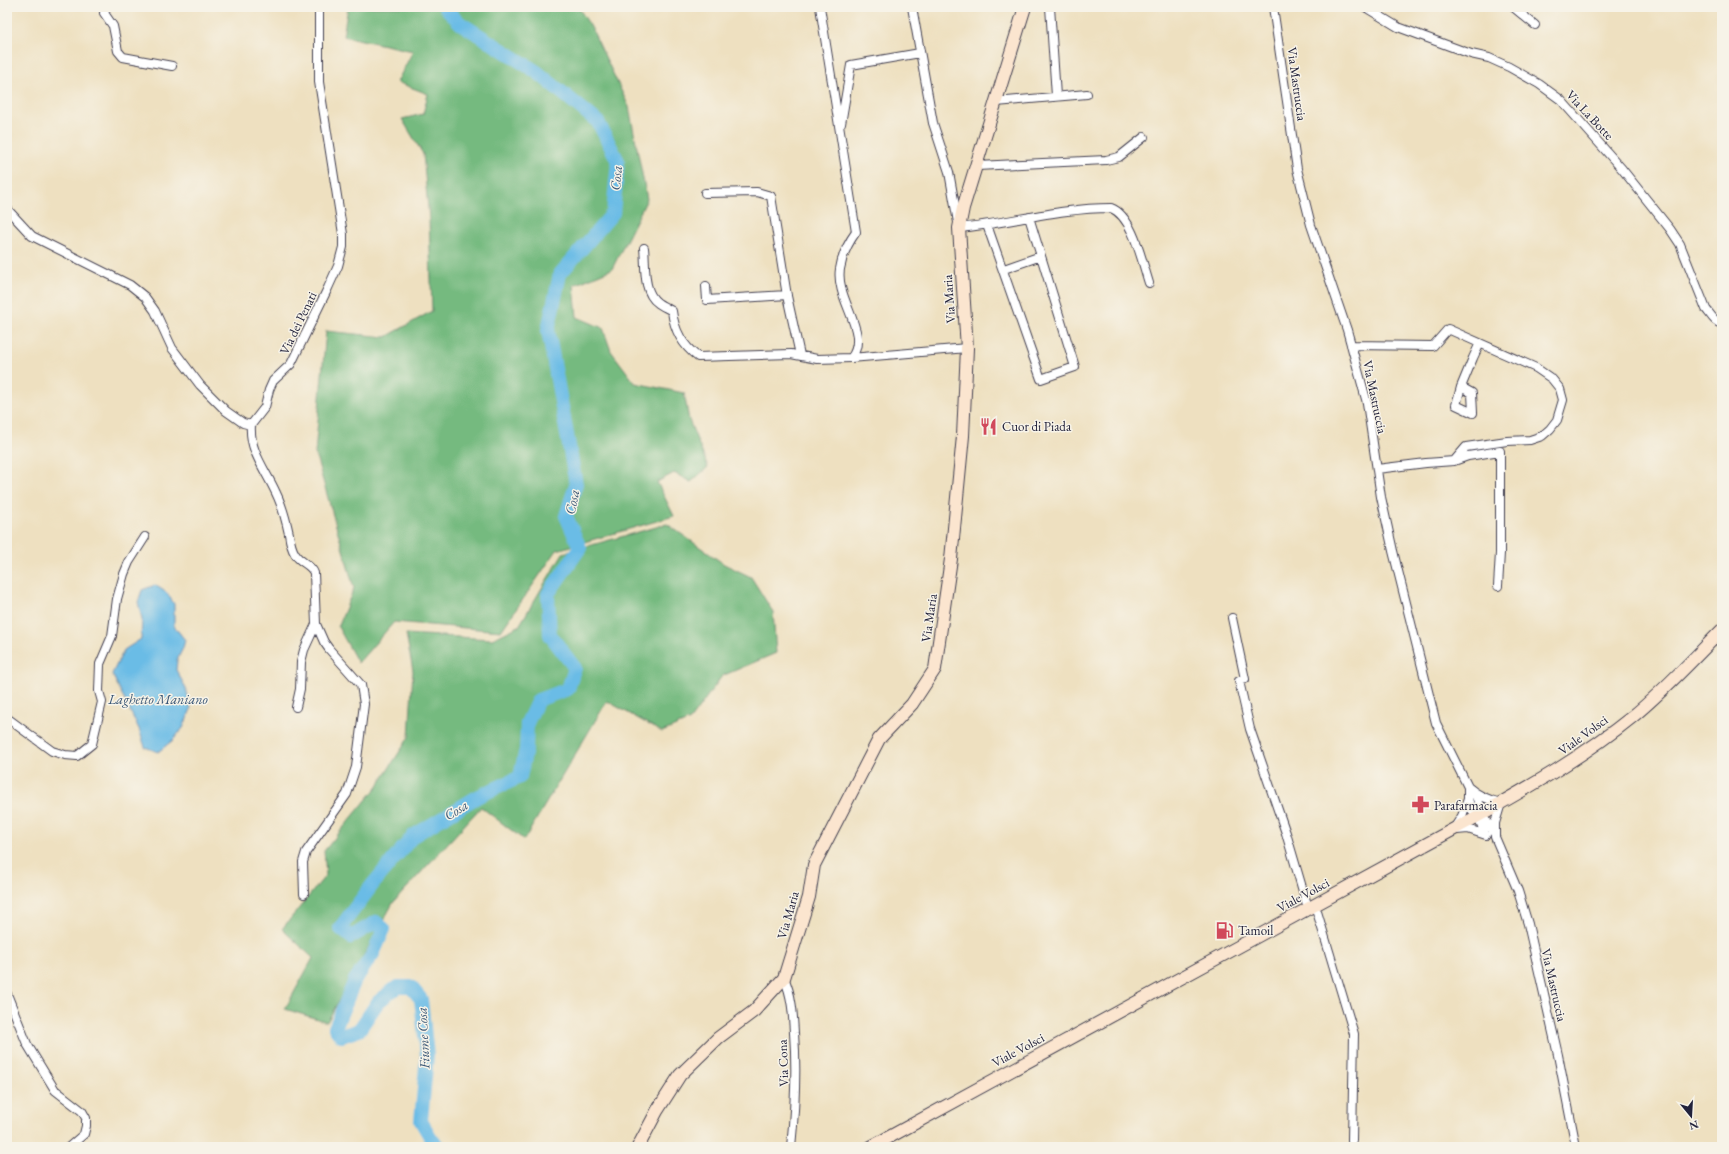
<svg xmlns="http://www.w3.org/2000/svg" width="1729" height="1154" font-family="'EB Garamond',serif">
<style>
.forest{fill:#74ba7f;stroke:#4b6e5d}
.water{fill:#6bbce6;stroke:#466f90}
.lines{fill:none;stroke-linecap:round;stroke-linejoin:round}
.river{stroke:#6bbce6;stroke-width:14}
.street-casing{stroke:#413e4f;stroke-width:10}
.secondary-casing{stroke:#413e4f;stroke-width:14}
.street{stroke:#fff;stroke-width:8}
.secondary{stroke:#fbe5cf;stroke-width:12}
.labels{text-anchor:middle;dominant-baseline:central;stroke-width:3;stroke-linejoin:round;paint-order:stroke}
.street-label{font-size:13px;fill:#22223b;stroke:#f7f3e8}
.poi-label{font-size:13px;fill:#22223b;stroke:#f7f3e8;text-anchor:start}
.water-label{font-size:14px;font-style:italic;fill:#3c5877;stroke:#f7f3e8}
</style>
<rect width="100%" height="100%" fill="#f7f3e8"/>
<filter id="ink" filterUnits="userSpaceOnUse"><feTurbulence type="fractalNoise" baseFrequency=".025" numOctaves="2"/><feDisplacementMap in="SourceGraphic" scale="8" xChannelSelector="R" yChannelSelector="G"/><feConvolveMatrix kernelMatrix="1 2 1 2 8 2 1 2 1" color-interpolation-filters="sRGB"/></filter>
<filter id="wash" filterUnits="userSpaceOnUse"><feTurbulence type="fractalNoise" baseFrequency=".012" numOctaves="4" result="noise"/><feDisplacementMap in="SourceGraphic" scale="16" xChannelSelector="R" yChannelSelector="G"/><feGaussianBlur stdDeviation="0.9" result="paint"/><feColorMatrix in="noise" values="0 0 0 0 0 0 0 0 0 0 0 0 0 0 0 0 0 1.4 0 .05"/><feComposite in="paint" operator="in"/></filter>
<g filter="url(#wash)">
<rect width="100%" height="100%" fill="#eee0c0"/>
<path class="forest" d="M348,7H578L591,27L629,107L647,199L612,269L574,285L577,317L603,328L611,351L635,383L684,393L689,420L708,467L691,482L674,473L657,482L674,516L557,550L501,631L394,622L358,663L338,627L354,588L315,453L326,331L386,337L432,311L429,219L423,154L402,119L423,114L428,94L397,82L413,51L343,36Z
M667,524L724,564L751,577L773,612L776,653L722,676L690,720L662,732L607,701L524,840L481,807L393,903L327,1022L285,1009L313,958L282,929L326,875L324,851L377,787L409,737L413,671L406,634L492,639L519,626L563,553Z"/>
<path class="water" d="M155,585L167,593L174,604V626L185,640L183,648L177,660L176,670L186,688L191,709L183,728L173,740L158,752L145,747L139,729L112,674L124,650L141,639L142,619L138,602L142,590Z"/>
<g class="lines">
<path class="river" d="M439,1147L432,1140L421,1121L427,1055L421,999L411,987H397L378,1002L359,1030L341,1036L335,1028L355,980L373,954L384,929L376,922L351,937L340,928L373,884L413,836L477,797L520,777L526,749L527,723L538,700L568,689L575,668L550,635L548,594L580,548L566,516L576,484L548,330L560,274L613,213L618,161L598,122L537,72L460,23L445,7"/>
</g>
</g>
<g filter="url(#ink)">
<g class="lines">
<defs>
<path id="street" d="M107,7L104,13L113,26L118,51L123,57L172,66
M912,7L933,123L949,172L959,228C1010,223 1059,208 1111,208C1133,216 1142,262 1149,283
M1050,7L1056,96
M1273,7L1297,169L1311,225L1347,330L1367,403L1381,497L1393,551L1436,723L1468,787C1478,796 1488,800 1501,803L1495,823V837L1518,891L1528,924L1558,1055L1576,1147
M1365,7L1398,27L1471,54L1489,58L1509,67L1539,84L1561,100L1622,169L1670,229L1680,244L1706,309C1711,315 1714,322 1722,324
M1513,7L1535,25
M996,102L1087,94
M841,124L851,65L920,53
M977,166L1106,160L1119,157L1144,137
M705,193L757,192L771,196L787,296L800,355
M7,209L32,236L130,285L145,297L155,311L172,348L200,385L226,411L243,423L251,425L265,407L269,390L273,381L291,364L328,288L338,266L343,247V234L319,82V7
M987,225L1041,379L1075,367L1029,217
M644,248C646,264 642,292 658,303C662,306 667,308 672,311C674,329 682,345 698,357L791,354L817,359L851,358C871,333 835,300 840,269C842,256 848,243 856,232L820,7
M1004,269L1041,256
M706,286L707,300L787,295
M1351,345L1433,346L1448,329L1536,368L1552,379L1560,389L1563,400L1557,420L1550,429L1542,436L1530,440L1507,441L1466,447L1454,461L1426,463L1377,469
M851,358L967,348
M1461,387L1456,405L1473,413L1472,393L1461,387L1473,358L1480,343
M251,425C249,452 266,470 276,493C282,505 286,520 289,534C290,541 291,548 295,554C300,563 311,564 314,573L316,624L324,642L329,649L361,685L364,704L356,767L347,794L306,852L303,862L304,894
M1454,461L1468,456L1500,451V553L1498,586
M1232,618L1245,679L1239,681L1250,729L1286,833L1308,908
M296,707L300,689L301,662L304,650L316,624
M7,718L52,751L65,755L77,756L92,744L102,702L99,691L100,664L112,636L117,599L124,574L129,562L145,537
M1468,787V799L1471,809L1478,816L1485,834
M1474,793L1480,805L1481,815L1487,821L1494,833
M1455,827L1462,816L1468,799
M1457,830L1468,829L1486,835
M1315,905L1354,1034L1352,1140
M784,978C792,995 793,1014 794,1033C797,1072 795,1108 791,1147
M7,994L27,1044L55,1090L82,1111L86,1118V1126L84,1134L69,1147"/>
<path id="secondary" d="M638,1147L657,1111L680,1075L718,1038L754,1011L784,978L809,897L814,865L879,739L912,704L935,669L951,559L963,436L967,348L959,228L963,208L1025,7
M871,1147L1478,816C1531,786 1584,756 1632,717C1664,691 1693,659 1722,630"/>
</defs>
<use href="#street" class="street-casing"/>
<use href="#secondary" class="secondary-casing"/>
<use href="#street" class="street"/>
<use href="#secondary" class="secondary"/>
</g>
</g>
<defs>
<symbol id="restaurant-bare" viewBox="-9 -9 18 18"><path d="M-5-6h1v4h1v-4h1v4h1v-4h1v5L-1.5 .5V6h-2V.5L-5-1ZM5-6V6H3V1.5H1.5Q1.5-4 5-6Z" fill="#d1495b" stroke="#f7f3e8" stroke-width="2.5" paint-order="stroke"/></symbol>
<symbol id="pharmacy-bare" viewBox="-9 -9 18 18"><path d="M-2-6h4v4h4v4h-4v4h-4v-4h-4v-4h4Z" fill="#d1495b" stroke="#f7f3e8" stroke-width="2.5" paint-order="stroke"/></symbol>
<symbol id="fuel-bare" viewBox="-9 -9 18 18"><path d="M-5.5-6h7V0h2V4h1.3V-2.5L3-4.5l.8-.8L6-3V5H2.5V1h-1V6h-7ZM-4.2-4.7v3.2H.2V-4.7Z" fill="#d1495b" stroke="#f7f3e8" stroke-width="2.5" paint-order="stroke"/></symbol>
</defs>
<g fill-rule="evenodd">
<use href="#restaurant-bare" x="976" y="414" width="25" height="25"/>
<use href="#pharmacy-bare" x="1408" y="792" width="25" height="25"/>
<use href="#fuel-bare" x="1212" y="918" width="25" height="25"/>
</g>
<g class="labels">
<g class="street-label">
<text transform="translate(1297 84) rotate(82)">Via Mastruccia</text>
<text transform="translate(1590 115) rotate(47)">Via La Botte</text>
<text transform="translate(949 299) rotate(-94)">Via Maria</text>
<text transform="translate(298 323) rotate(-64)">Via dei Penati</text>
<text transform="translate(1375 397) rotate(78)">Via Mastruccia</text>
<text transform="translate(929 618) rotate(-82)">Via Maria</text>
<text transform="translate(1583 735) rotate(-36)">Viale Volsci</text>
<text transform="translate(1303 895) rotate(-28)">Viale Volsci</text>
<text transform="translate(788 915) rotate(-74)">Via Maria</text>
<text transform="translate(1554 985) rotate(77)">Via Mastruccia</text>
<text transform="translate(1018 1050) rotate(-28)">Viale Volsci</text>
<text transform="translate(783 1063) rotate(-92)">Via Cona</text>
</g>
<g class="poi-label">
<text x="1002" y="426">Cuor di Piada</text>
<text x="1434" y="805">Parafarmacia</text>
<text x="1238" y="930">Tamoil</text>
</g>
<g class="water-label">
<text transform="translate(616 178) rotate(-86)">Cosa</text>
<text transform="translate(572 502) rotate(-78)">Cosa</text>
<text x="158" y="699">Laghetto Maniano</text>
<text transform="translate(456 810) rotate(-32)">Cosa</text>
<text transform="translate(423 1038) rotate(-93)">Fiume Cosa</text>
</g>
</g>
<rect width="1729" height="1154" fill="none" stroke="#f7f3e8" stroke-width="24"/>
<g transform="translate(1691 1116) rotate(162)" stroke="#f7f3e8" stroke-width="3" paint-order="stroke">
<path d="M0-3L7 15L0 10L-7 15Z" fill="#22223b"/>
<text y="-6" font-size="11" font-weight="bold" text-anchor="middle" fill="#22223b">N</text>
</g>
</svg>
